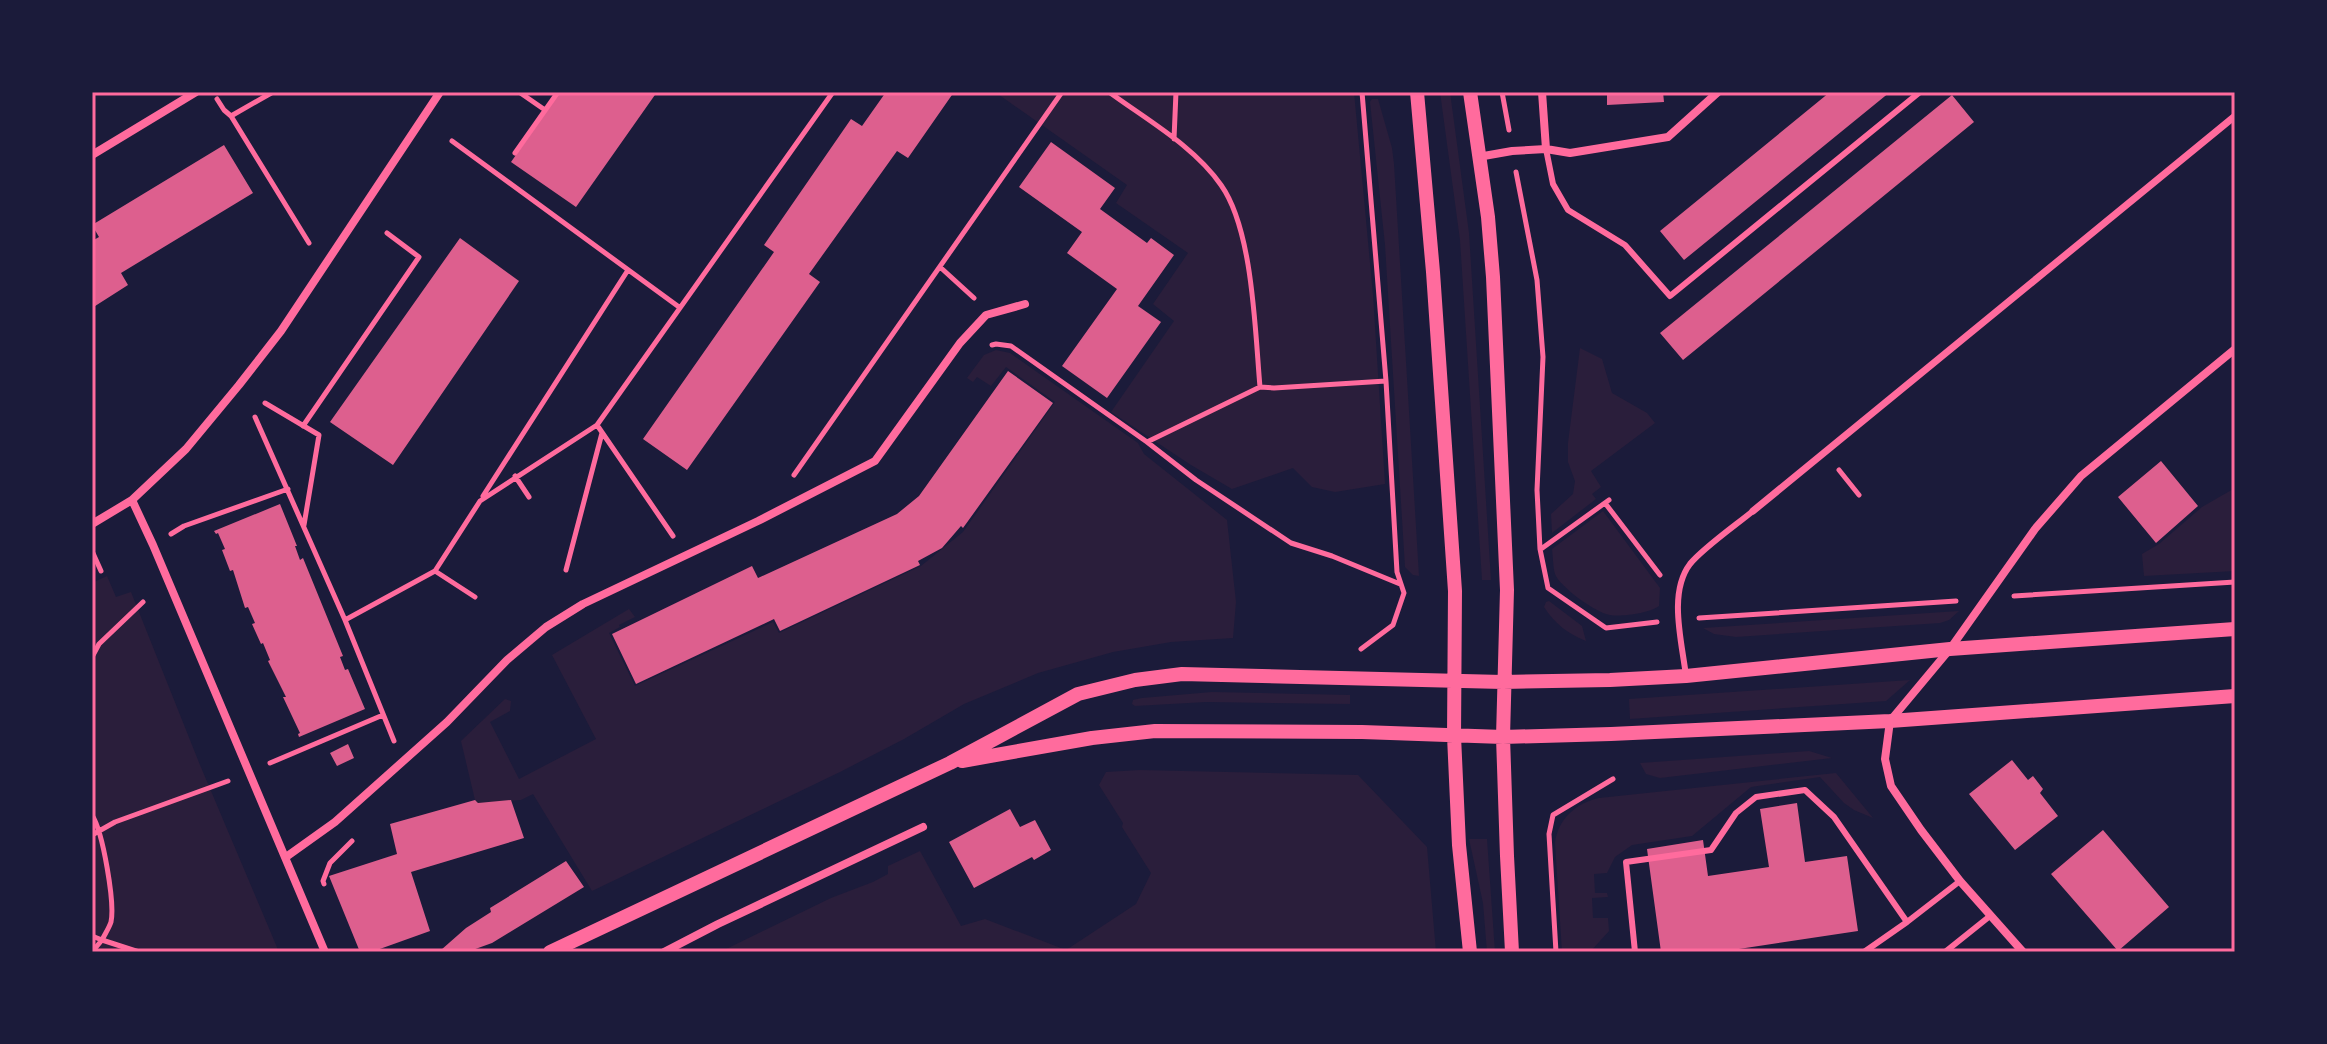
<svg xmlns="http://www.w3.org/2000/svg" width="2327" height="1044" font-family="'Work Sans',sans-serif">
<style>
.green{fill:#2a1e3b}
.building{fill:#dd5f8e}
.lines{fill:none;stroke-linecap:round;stroke-linejoin:round}
.path{stroke:#ff6b9d;stroke-width:5}
.service{stroke:#ff6b9d;stroke-width:6}
.pedestrian{stroke:#ff6b9d;stroke-width:7}
.minor{stroke:#ff6b9d;stroke-width:8}
.tertiary{stroke:#ff6b9d;stroke-width:14}
.neatline{fill:none;stroke:#ff6b9d;stroke-width:3}
</style>
<rect width="100%" height="100%" fill="#1b1b3a"/>
<path class="green" d="M995,92H1354L1373,295L1385,484L1335,492L1312,487L1293,468L1232,489L1191,465L1111,412L1174,321L1153,304L1188,253L1116,203L1127,185Z
M1440,92H1450L1469,233L1491,580H1482L1460,240Z
M1372,99H1378L1392,148L1394,164L1419,576L1413,575L1405,567L1385,245L1370,102Z
M1580,348L1602,359L1612,393L1647,413L1655,423L1591,471L1601,487L1592,494L1596,499L1552,533L1551,514L1573,494L1575,481L1568,462V443Z
M996,350L1010,353L1138,443L1144,454L1227,520L1236,602L1233,638L1171,642L1113,652L1038,673L964,704L904,739L840,772L592,891L533,794L521,800L478,803L475,800L461,741L505,699L511,701L510,711L490,722L519,779L596,739L552,655L629,609L635,617L619,625L620,627L609,633L635,686L773,622L779,633L921,566L963,532L1055,402L1006,367L991,386L977,377L973,382L967,378L984,355Z
M2235,488V571L2144,576L2142,554L2159,544L2202,507Z
M1603,511L1660,588L1659,606C1650,613 1622,617 1610,615C1596,613 1560,587 1555,574C1553,567 1553,557 1552,549Z
M107,576L116,597L131,592L200,765L279,952H92V583Z
M1549,601L1582,626L1586,641C1567,633 1555,624 1544,607L1546,602Z
M1959,611L1949,620L1940,623L1736,637L1714,634L1703,628Z
M1910,680L1886,701L1630,719L1629,699Z
M1212,692L1350,695V704L1206,702L1135,706L1132,704L1133,700L1142,698Z
M1809,751L1832,758L1660,778L1646,774L1640,763Z
M1140,770L1358,775L1427,847L1436,952H720L831,898L873,882L888,874V866L920,851L961,926L985,919L1066,950L1136,904L1151,873L1122,827L1123,823L1099,785L1106,772Z
M1836,773L1873,818L1854,810L1844,803L1820,777L1751,787L1692,836L1632,845L1615,857L1607,873L1594,874L1595,893H1607L1608,897L1592,898L1593,918H1608L1609,931L1590,952H1562L1555,843C1558,819 1576,803 1599,798Z
M1469,839H1487L1495,952H1487L1483,903Z"/>
<path class="building" d="M560,92H657L576,207L511,162Z
M886,92H954L908,158L897,151L809,274L820,282L687,470L643,439L774,252L764,245L851,119L862,126Z
M1607,92H1663L1664,102L1607,105Z
M1830,92H1890L1684,260L1660,231Z
M1952,95L1974,122L1683,360L1660,333Z
M1051,142L1115,188L1100,209L1147,243L1151,238L1174,255L1138,306L1161,322L1107,398L1062,366L1117,289L1067,253L1082,232L1019,187Z
M224,145L253,193L121,273L128,285L92,308V241L99,237L92,225Z
M460,238L519,281L393,465L330,422Z
M1008,371L1053,403L963,528L961,526L942,548L918,561L920,565L780,631L774,619L636,684L612,634L752,566L758,578L897,514L919,496Z
M2161,461L2198,506L2156,543L2118,497Z
M280,504L297,546H295L300,560L303,558L343,656L340,657L345,670L348,669L365,709L299,737L298,734L300,733L283,697H286L268,661L270,660L263,643L261,644L252,624L255,623L248,607L245,608L233,570L230,571L222,550L225,549L218,533L216,534L214,531Z
M348,744L354,758L337,766L330,753Z
M2012,760L2028,780L2033,776L2043,789L2040,793L2058,816L2015,850L1969,794Z
M475,800L478,803L511,800L524,838L411,872L430,931L377,950L378,952H360L329,876L397,854L390,824Z
M1797,803L1805,862L1847,856L1858,931L1719,952H1661L1647,849L1703,840L1708,876L1769,867L1760,809Z
M1010,809L1020,827L1035,820L1051,850L1034,860L1032,857L974,888L949,842Z
M2103,830L2169,907L2118,951L2051,874Z
M566,861L584,887L492,943L467,952H442L441,950L466,928L491,912L490,908Z"/>
<g class="lines">
<path class="path" d="M519,92L545,110
M1109,92C1147,120 1194,146 1221,185C1253,230 1255,331 1260,387
M1502,92L1509,130
M1953,92H1954
M217,99L224,110L231,116L309,243
M231,116L273,92
M1174,139L1176,92
M452,141L679,307
M515,153L558,92
M1516,172L1537,280L1543,357L1537,490L1540,549L1548,588L1606,628L1657,622
M940,267L974,298
M992,345L996,344L1011,346L1147,442L1260,387L1274,388L1386,381
M265,403L319,435L304,525
M255,417L345,620L394,741
M597,425L673,536
M303,426L419,257L387,233
M1147,442L1196,480L1291,543L1332,556L1400,584
M1839,470L1859,495
M794,475L1062,92
M515,476L529,497
M483,496L628,270
M1605,503L1660,575
M171,534L184,526L288,489
M1541,549L1609,500
M92,551L101,571
M566,570L602,433
M435,571L475,597
M2014,596L2235,582
M1699,618L1956,601
M345,620L435,571L480,501L597,425L833,92
M1361,649L1393,625L1404,593L1397,572L1386,381L1362,92
M92,657L99,644L143,602
M270,763L383,715
M92,815C103,832 115,903 111,922C109,928 105,934 102,940L139,952
M92,835L115,822L228,781
M324,884L323,881L330,863L352,841
M92,936L102,940L92,952
M1556,952L1549,834L1553,815L1613,779"/>
<path class="service" d="M1546,149L1553,184L1568,210L1625,245L1670,296L1920,92
M1686,676C1682,642 1668,593 1690,564C1703,548 1736,525 1753,511
M1635,952L1626,862L1711,850L1736,813L1756,797L1805,790L1834,817L1907,922L1960,881
M1864,952L1907,922
M1945,952L1990,916"/>
<path class="pedestrian" d="M1753,511L2235,116"/>
<path class="minor" d="M1542,92L1546,149
M92,155L196,92
M1478,157L1512,151L1546,149L1570,153L1668,137L1718,92
M132,500L153,545L325,952
M92,524L132,500L186,449L239,385L281,331L440,92
M286,857L335,822L447,722L507,660L546,627L583,604L758,521L875,461L960,343L986,315L1025,304
M664,952L718,924L923,827
M2023,952L1960,881L1921,830L1891,786L1885,759L1890,721L1950,649L2035,529L2081,476L2235,349"/>
<path class="tertiary" d="M1417,92L1433,272L1455,591L1454,736L1459,845L1470,952
M1470,92L1488,217L1493,277L1507,590L1503,737L1507,856L1512,952
M962,761L1092,738L1155,731L1362,732L1503,737L1611,734L1890,721L2235,696
M550,952L950,763L1078,694L1135,680L1182,674L1503,682L1610,680L1686,676L1950,649L2235,629"/>
</g>
<rect width="2327" height="1044" fill="none" stroke="#1b1b3a" stroke-width="188"/>
<rect x="94" y="94" width="2139" height="856" class="neatline"/>
</svg>
